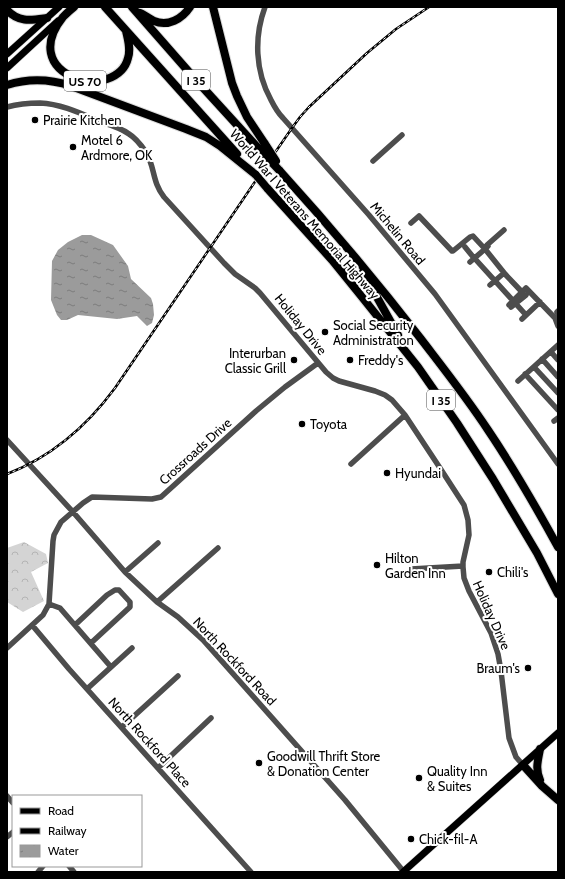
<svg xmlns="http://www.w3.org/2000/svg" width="565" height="879" font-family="Cabin,sans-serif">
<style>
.forest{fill:url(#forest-crowns)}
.water{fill:url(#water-ripples)}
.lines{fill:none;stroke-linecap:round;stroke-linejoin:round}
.major-casing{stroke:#dbdbdb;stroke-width:8}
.highway-casing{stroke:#dbdbdb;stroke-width:10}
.minor{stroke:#4d4d4d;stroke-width:5.5}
.major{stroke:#000;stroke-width:7}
.highway{stroke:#000;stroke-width:8}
.rail-casing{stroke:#000;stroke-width:2.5}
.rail{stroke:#fff;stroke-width:1;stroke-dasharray:3;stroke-linecap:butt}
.highway-bridge-casing{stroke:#dbdbdb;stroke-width:10;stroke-linecap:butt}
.highway-bridge{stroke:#000;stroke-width:8}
.poi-dot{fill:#000;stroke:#fff;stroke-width:1.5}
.labels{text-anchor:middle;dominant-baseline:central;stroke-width:4;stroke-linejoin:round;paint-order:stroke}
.shield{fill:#fff;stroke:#4c4c4c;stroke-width:1}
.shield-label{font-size:12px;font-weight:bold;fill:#000}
.poi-label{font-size:13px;fill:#000;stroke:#fff;text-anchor:start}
.street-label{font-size:13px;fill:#000;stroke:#fff}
</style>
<defs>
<pattern id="forest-crowns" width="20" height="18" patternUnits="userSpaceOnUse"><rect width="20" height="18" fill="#d4d4d4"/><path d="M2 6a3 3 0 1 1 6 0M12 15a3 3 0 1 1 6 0" fill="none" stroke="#b4b4b4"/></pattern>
<pattern id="water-ripples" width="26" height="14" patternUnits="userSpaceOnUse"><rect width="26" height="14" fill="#9b9b9b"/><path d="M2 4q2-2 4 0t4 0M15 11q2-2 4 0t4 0" fill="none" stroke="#7c7c7c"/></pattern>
</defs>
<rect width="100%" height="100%" fill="#fff"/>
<path class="forest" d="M24,542L46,554L48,563L31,572L44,601L23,612L7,602V548Z"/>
<path class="water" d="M82,235H91L113,245L128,266L131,279L151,298L153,304L154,315L152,323L147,326L137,316L117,319L78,315L67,320H61L57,315L51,300L52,261L58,250L68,242Z"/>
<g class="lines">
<defs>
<path id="major" d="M7,54L59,7
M7,68L58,21
M403,872L558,733"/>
<path id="highway" d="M74,7C70,10 66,14 63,17C43,42 46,67 77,79C94,86 123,79 128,58C131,49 128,40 126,31
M105,7L237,154
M132,7L196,80L259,149
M213,7L232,83L237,96L247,117L265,144
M7,10C19,23 32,20 47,18
M140,13C145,15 150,19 154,21C168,27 182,19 190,7
M7,85C29,78 50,79 71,86L186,129L206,137L220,146L256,175
M279,170C329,225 376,281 421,339C444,369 467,398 488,430C513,467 536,507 558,547
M267,188L332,260L362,297L418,367L457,423L493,479L537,553L558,594
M343,269L372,291
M363,272L398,335
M540,749C538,761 535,768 540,780
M523,765L542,786L558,800"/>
</defs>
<use href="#major" class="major-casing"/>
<use href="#highway" class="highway-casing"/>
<path class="minor" d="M265,7C254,37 255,71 271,100C274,106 278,113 283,118L369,215L435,294L558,464
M7,107C18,104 29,103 40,103C62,104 82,114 101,122C111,125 121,128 129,134C136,138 141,145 146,152C155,167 152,182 164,197L224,263L235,274L255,288L260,293L326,372L333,378L339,381L375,391L385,395L392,400L405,415L440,468L464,505L468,520L469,535L463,562V567L464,578L469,591L491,633L498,654L501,671L509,738L516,757L523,765
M373,161L402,135
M411,223L419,216L452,251H453L470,237L473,236L485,249L470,262
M504,230L487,245L488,246L485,249L505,274L522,292L526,288L555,318
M465,247L474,258
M477,261L526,315
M490,285L504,273
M509,305L522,292
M511,307L526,295
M557,312L558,311
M558,316L555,318L558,326
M522,319L540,302
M551,352L558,360
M542,359L558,377
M534,367L558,393
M525,374L558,410
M518,381L558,345
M554,421L558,418
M7,440L73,512L125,572L157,602L178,617L203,640L345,800L404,872
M351,464L405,415
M411,569L463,566
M125,572L158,543
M157,602L218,548
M49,604L60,608L111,667
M32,625L69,669L251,872
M75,625L107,595L115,590H119L130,602V607L91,643
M7,648L43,615L49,604L53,541L54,535L61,522L83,503L92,497L152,499L161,497L256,411L285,387L318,363
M88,688L132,648
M122,727L178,676
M158,768L211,718
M7,796L13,803
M7,837L13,832
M69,866L74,872
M38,872L43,866"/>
<use href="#major" class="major"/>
<use href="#highway" class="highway"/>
<defs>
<path id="rail" d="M7,474C51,457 87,426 115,388L265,167L292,128L300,117L309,107L367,53L396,29L429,7"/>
</defs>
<use href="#rail" class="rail-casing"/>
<use href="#rail" class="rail"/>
<defs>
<path id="highway-bridge" d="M265,144L276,161
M259,149L279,170
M256,175L267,188"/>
</defs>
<use href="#highway-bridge" class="highway-bridge-casing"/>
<use href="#highway-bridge" class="highway-bridge"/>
</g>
<g class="poi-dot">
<circle cx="35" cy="120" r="4"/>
<circle cx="73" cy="147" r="4"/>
<circle cx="325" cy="332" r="4"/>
<circle cx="294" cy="360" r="4"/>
<circle cx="350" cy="360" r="4"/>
<circle cx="302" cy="424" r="4"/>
<circle cx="387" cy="473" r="4"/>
<circle cx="377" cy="565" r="4"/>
<circle cx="489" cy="572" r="4"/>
<circle cx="528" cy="668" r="4"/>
<circle cx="259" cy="763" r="4"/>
<circle cx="419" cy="778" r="4"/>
<circle cx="411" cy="839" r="4"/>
</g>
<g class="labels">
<g class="shield">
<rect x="182" y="70" width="28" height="20" rx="3"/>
<rect x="64" y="71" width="42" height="20" rx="3"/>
<rect x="427" y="390" width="28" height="20" rx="3"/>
</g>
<g class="shield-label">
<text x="196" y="80">I 35</text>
<text x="85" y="81">US 70</text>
<text x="441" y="400">I 35</text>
</g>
<g class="poi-label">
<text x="43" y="120">Prairie Kitchen</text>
<text x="81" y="140">Motel 6<tspan x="81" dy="15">Ardmore, OK</tspan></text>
<text x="333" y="325">Social Security<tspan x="333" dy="15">Administration</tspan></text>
<text x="286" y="353" text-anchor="end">Interurban<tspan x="286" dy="15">Classic Grill</tspan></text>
<text x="358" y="360">Freddy's</text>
<text x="310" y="424">Toyota</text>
<text x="395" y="473">Hyundai</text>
<text x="385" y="558">Hilton<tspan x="385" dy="15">Garden Inn</tspan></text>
<text x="497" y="572">Chili's</text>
<text x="520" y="668" text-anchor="end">Braum's</text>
<text x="267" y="756">Goodwill Thrift Store<tspan x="267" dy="15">&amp; Donation Center</tspan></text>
<text x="427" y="771">Quality Inn<tspan x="427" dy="15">&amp; Suites</tspan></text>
<text x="419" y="839">Chick-fil-A</text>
</g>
<g class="street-label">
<text transform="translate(305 214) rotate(49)">World War I Veterans Memorial Highway</text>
<text transform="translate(398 233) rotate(50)">Michelin Road</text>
<text transform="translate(301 324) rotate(51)">Holiday Drive</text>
<text transform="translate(195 451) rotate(-42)">Crossroads Drive</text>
<text transform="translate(492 615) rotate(66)">Holiday Drive</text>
<text transform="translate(235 661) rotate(47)">North Rockford Road</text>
<text transform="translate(150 742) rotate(48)">North Rockford Place</text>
</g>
</g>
<rect width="565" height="879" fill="none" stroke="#000000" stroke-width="16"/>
<rect x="12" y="795" width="130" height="72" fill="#ffffff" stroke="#999999"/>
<rect x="20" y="808" width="20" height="6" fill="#000000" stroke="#999999"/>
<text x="48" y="815" font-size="12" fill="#000000">Road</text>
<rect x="20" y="828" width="20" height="6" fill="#000000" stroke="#999999"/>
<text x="48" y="835" font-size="12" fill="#000000">Railway</text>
<rect x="20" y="845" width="20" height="12" fill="url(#water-ripples)" stroke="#999999"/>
<text x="48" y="855" font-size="12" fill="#000000">Water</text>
</svg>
